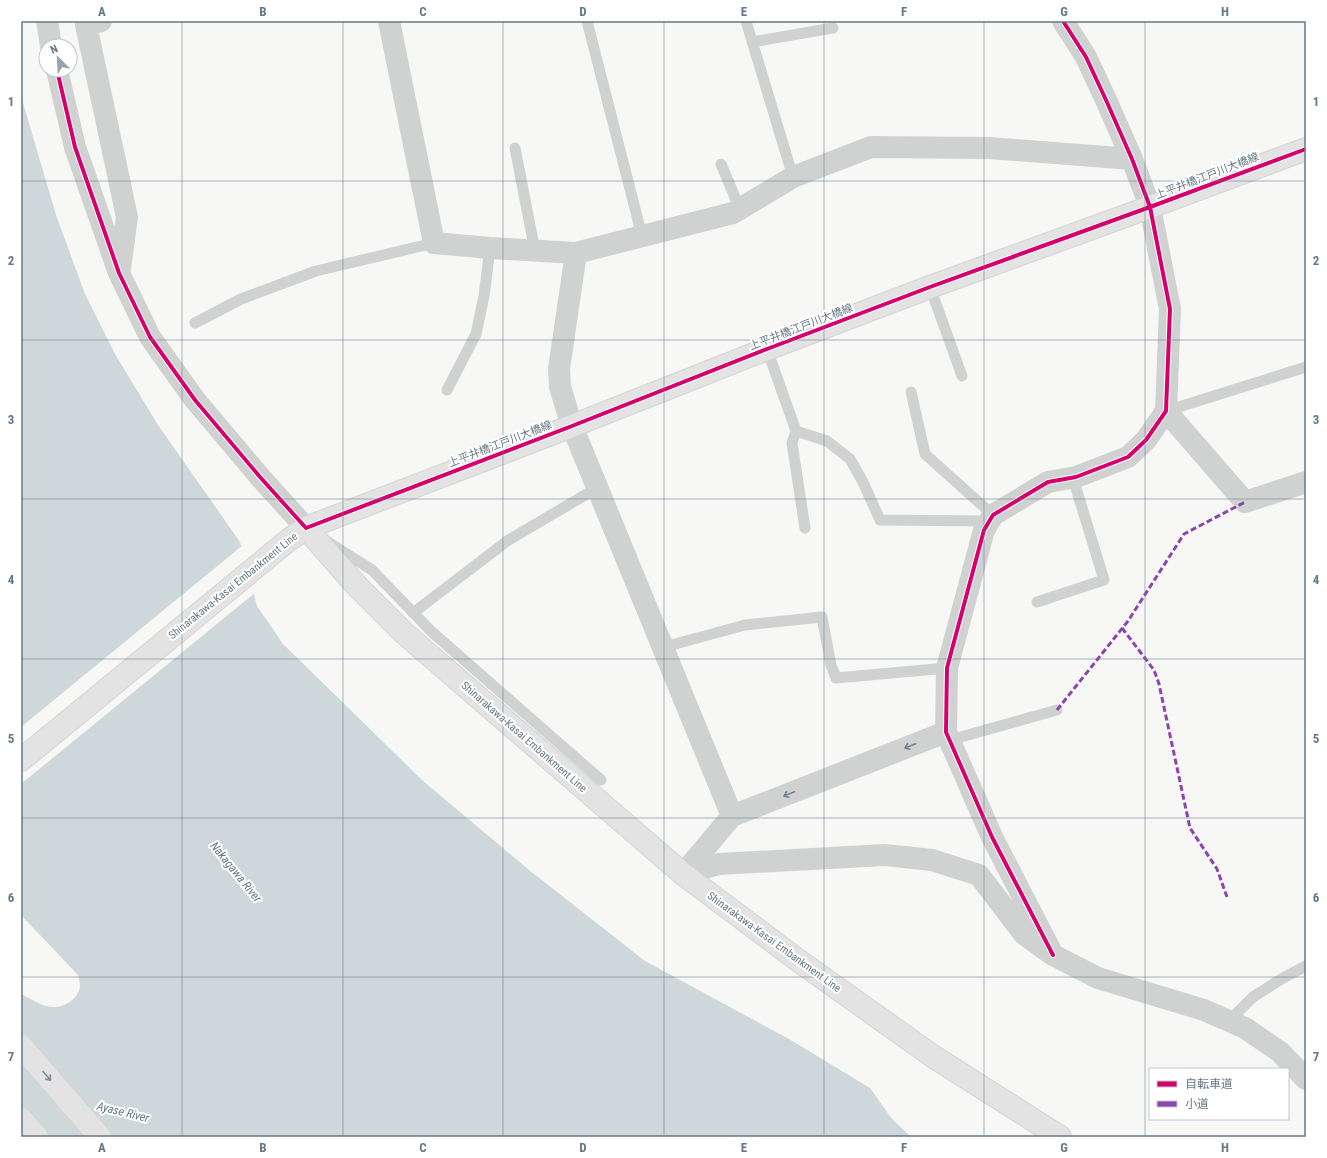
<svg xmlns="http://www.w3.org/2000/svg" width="1327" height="1158" font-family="'Roboto Condensed','Noto Sans JP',sans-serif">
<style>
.water{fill:#ced7d9}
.pier{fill:#f7f7f6}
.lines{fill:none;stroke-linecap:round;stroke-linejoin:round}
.secondary-casing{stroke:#d3d5d5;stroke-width:24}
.highway-casing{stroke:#d4d5d5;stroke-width:24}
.lane{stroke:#d0d2d2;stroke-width:11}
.street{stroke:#d0d2d2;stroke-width:22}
.secondary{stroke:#e3e3e3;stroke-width:22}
.highway{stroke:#e3e3e3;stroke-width:22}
.quiet{stroke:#8e44ad;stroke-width:3;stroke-dasharray:6 3;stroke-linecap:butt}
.cycleway-casing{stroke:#fff;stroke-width:6}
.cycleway{stroke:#d6006c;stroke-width:4}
.oneway{stroke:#70818e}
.oneway2{stroke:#7e8d99}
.grid{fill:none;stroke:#657887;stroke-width:1;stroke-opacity:0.55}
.labels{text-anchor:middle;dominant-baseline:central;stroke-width:4;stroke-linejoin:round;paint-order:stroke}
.street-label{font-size:11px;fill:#657887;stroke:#fff}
.water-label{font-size:12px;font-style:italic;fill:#617a83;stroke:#fff}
.neatline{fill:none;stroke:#657887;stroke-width:1.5}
.grid-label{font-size:13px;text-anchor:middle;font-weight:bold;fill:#657887}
</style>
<rect width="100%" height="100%" fill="#f7f7f6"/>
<path class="water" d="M21,96L56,215L85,294L115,354L158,425L240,542L257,606L283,644L423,781L529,870L645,961L789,1039L870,1088L892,1119L911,1137H21V994C30,998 42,1007 52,1007C64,1008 78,999 80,987C80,983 79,978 78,975L21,915Z"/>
<path class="pier" d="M243,545L256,592L21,784V727Z"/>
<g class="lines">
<defs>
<path id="secondary" d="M306,528L356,585L405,634L683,874L799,961L934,1057L1060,1137
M21,760L290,539L306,528L572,426L767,349L930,287L1150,207L1306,149"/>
<path id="highway" d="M21,1046L100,1137
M21,1119L37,1137"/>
</defs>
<use href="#secondary" class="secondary-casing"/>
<use href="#highway" class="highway-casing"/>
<path class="lane" d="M587,21L642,236
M746,21L793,177
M752,42L833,28
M515,148L535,251
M721,164L740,209
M930,287L962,376
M195,323L241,299L316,271L434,243
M767,349L796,431L827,441L850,459L863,482L880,520L990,521
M447,390L476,334L484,296L490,248
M911,392L925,454L993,515
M1166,411L1306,367
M796,431L792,443L805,528
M326,541L372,570L432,632L601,780
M1037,602L1104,580L1073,478
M413,613L507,541L597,488
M664,647L745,625L822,617L831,665L836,678L947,668
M950,740L1057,710
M1229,1021L1253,997L1283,978L1306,966"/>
<path class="street" d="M47,21L51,46
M101,21L86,25L127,217L120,268
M389,21L434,243L490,248L576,253L733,213L793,177L871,147L989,148L1132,159
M57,70L75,147L119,273L150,337L195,400L260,477L306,528
M576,253L559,369L560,387L572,426L732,816
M1166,411L1245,502L1306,482
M683,874L719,864L885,855L932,860L979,875L1024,934L1053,955L1098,978L1204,1010L1245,1028L1280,1052L1306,1079
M683,874L732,816L946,732
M1053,955L992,837L946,732L947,668L984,530L993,515L1048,482L1076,477L1128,457L1146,440L1166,411L1170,309L1150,207L1132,159L1106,100L1086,57L1063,21"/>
<use href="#secondary" class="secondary"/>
<use href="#highway" class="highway"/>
<path class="quiet" d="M1122,628L1154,670L1159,684L1190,828L1217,869L1227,897
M1057,710L1128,621L1184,534L1245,502"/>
<defs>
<path id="cycleway" d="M57,70L75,147L119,273L150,337L195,400L260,477L306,528L572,426L767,349L930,287L1150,207L1306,149
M1053,955L992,837L946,732L947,668L984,530L993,515L1048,482L1076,477L1128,457L1146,440L1166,411L1170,309L1150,207L1132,159L1106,100L1086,57L1063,21"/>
</defs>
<use href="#cycleway" class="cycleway-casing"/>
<use href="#cycleway" class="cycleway"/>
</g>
<defs><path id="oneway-shaft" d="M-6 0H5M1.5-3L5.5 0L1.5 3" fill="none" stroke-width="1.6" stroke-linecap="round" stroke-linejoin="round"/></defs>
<g class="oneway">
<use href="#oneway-shaft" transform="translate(910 746) rotate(158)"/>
<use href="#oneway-shaft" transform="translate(789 794) rotate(158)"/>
</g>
<use class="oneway2" href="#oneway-shaft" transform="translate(47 1076) rotate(49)"/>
<path class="grid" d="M182,21V1137M343,21V1137M503,21V1137M664,21V1137M824,21V1137M984,21V1137M1145,21V1137M21,181H1306M21,340H1306M21,499H1306M21,659H1306M21,818H1306M21,977H1306"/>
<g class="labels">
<g class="street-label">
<text transform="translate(1207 176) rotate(-21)">上平井橋江戸川大橋線</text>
<text transform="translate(801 327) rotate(-21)">上平井橋江戸川大橋線</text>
<text transform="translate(500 444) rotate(-21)">上平井橋江戸川大橋線</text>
<text transform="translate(233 586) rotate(-39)">Shinarakawa-Kasai Embankment Line</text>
<text transform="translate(524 737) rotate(41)">Shinarakawa-Kasai Embankment Line</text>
<text transform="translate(774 942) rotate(36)">Shinarakawa-Kasai Embankment Line</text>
</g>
<g class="water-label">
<text transform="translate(236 872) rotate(51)">Nakagawa River</text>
<text transform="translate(123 1112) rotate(14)">Ayase River</text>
</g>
</g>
<rect width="1327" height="1158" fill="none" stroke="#ffffff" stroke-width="44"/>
<rect x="1149" y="1068" width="140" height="52" fill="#ffffff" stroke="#c1c9cf"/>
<rect x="1157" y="1081" width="20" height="6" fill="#d6006c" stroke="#c1c9cf"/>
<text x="1185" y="1088" font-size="12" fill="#657887">自転車道</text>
<rect x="1157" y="1101" width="20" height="6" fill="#8e44ad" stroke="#c1c9cf"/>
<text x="1185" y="1108" font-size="12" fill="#657887">小道</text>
<g transform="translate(58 58) rotate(336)"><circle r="19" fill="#ffffff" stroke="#c1c9cf"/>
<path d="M0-3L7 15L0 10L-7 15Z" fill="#98a4ae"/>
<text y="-6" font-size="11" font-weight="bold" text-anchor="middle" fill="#657887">N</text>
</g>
<rect x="22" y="22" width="1283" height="1114" class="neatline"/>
<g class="grid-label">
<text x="102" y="16">A</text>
<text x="263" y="16">B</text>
<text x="423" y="16">C</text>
<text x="583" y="16">D</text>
<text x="744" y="16">E</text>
<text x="904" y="16">F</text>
<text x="1064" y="16">G</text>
<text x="1225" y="16">H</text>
<text x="11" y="106">1</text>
<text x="1316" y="106">1</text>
<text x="11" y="265">2</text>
<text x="1316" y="265">2</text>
<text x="11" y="424">3</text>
<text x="1316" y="424">3</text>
<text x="11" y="584">4</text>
<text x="1316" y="584">4</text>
<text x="11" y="743">5</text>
<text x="1316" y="743">5</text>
<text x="11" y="902">6</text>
<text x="1316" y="902">6</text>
<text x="11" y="1061">7</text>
<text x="1316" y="1061">7</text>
<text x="102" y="1152">A</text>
<text x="263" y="1152">B</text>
<text x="423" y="1152">C</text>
<text x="583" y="1152">D</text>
<text x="744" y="1152">E</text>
<text x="904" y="1152">F</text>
<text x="1064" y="1152">G</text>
<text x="1225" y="1152">H</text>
</g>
</svg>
